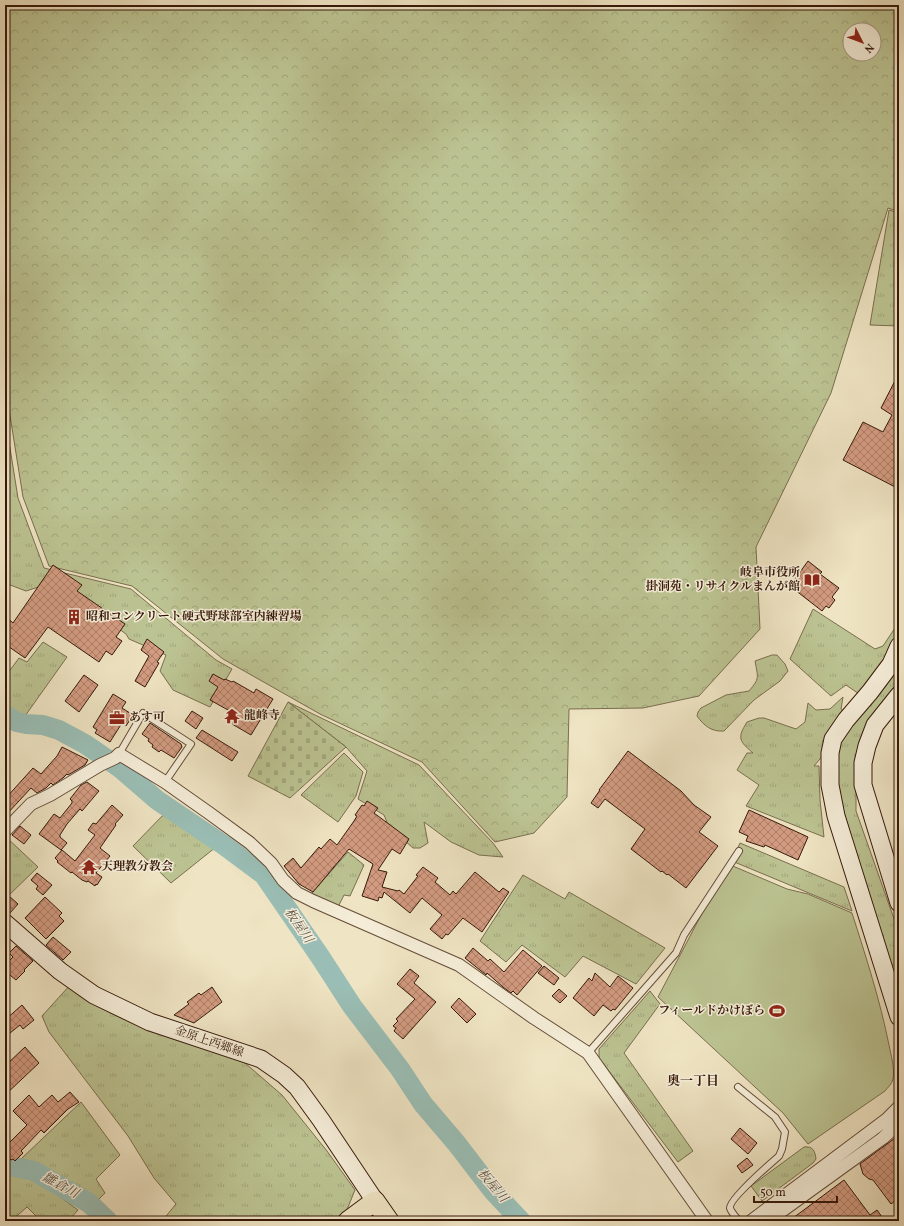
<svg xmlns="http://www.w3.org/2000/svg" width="904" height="1226" font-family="Vollkorn,'Noto Serif JP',serif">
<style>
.grass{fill:url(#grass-tufts);stroke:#7a6e4e}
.forest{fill:url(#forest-crowns);stroke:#7a6e4e;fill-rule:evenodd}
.cemetery{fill:url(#cemetery-stones);stroke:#7a6e4e}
.pitch{fill:#bcc392;stroke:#7a6e4e}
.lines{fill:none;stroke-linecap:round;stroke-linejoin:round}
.river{stroke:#9abeb5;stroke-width:20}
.building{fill:url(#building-cross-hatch);stroke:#37190a}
.lane-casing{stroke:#654c38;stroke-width:8}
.street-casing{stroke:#654c38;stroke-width:14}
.secondary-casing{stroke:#37190a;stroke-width:19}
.primary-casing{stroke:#37190a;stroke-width:21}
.lane{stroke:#f5edd8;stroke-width:6}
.street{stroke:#f5edd8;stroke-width:12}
.secondary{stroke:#f5edd8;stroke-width:17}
.primary{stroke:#efe4c3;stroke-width:19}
.labels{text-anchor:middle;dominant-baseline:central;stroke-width:3;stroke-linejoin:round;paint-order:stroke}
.poi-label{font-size:12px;font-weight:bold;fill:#37190a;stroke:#f5edd8;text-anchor:start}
.street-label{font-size:12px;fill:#37190a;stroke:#f5edd8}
.water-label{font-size:13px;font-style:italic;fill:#5a5346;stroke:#f5edd8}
.neighbourhood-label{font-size:13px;font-weight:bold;fill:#37190a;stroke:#f5edd8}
</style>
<defs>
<pattern id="grass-tufts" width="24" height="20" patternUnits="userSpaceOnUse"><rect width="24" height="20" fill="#bcc392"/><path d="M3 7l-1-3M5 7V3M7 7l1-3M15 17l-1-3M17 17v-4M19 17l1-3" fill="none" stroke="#a2a77d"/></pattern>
<pattern id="forest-crowns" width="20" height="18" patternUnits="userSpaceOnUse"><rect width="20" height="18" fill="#bcc392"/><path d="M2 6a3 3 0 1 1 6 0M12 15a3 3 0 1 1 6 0" fill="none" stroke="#a2a77d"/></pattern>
<pattern id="cemetery-stones" width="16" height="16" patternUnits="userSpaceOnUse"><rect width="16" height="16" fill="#bcc392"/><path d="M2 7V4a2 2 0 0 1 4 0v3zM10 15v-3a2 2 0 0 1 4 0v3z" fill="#a2a77d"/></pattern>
<pattern id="building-cross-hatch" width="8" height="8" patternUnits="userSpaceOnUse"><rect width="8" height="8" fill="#d39b81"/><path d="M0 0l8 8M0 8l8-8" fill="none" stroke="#ac7e68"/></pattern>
</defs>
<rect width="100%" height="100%" fill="#efe4c3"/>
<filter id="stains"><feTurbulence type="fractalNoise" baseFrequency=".005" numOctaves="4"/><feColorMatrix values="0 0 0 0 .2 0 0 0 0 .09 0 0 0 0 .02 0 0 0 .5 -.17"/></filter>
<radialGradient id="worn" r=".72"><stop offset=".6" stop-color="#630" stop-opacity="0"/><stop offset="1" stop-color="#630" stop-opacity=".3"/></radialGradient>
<path class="grass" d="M889,210L899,213V326L870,325Z
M5,417L18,498L44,568L131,589L216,660L232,669L210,707L173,690L160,671L166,655L129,639L126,634L54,582L26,591L5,583Z
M813,609L875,649L883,646L899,622V683L868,727L856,777V811L899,933V997L832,772L836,738L842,728L841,726C831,727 827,733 825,742L822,741L826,745L825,753L814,766H819L820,800L824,837L746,806L759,785L737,770L747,753H753C739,741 737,738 747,722L759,718H764L796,729L805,722L808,703L816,710L830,709L843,697L841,709L850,716L862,696L846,685L831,696L790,659Z
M43,642L67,657L25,716L5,710V677L19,658L27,662Z
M772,655H777L785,664L788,671L780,681L754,700L724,731C712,732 704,726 697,716L698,712L701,708L726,695L749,691C760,678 758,678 755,661Z
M288,702L419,765L493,843L503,857L479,855L451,842L424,822L428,843L420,848H413L389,827L384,815L358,799L367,771L346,747Z
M344,753L363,772L356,796L338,822L301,795Z
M168,810L216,847L171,883L133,846Z
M6,837L38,867L5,899V839Z
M740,843L844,887L852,911L732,861Z
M348,852L364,865L350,896L344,895L338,907L311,894Z
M523,875L565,899L569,892L665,948L636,984L583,956L565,977L522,945L506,962L480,941Z
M71,984L175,1036L245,1063L282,1095L327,1151L355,1190L346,1212L332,1221H162L176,1204L154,1178L128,1136L49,1032L42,1016Z
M650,991L660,1004L624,1053L693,1151L678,1162L599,1058V1049Z
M81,1102L120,1155L96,1179L105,1193L91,1207L21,1159Z
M804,1147C813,1146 815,1151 816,1159L813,1163L762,1201L751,1186Z
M5,1174L21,1175L48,1188L78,1210L68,1221H41L27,1207L11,1221H5Z"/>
<path class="forest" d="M5,5H899V212L888,208L831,393L756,547L760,629L699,696L643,708L569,709L567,797L534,833L495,842L422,762L320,714L223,659L132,586L49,566L23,497L8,403L5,405ZM850,30H874V54H850Z"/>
<path class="cemetery" d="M288,702L346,747L290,798L248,776Z"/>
<path class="pitch" d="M728,864L787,889L808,894L852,913C866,957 880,1000 889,1045C891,1055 895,1069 893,1079C892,1084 888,1087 885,1091L808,1144L783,1113L658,997Z"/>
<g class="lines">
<path class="river" d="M5,715L17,722L26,724L43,725L59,730L85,744L120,768L157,800L225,846L264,875L321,958L352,1006L400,1069L423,1104L457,1144L493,1191L521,1221
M5,1168L10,1166L34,1171L89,1203L108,1221"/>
</g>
<path class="building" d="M899,373V489L843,460L863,422L883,432L892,415L881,408Z
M808,561L822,572L820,574L839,588L832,597L835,600L829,608L826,606L822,611L790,586Z
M53,565L82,585L77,591L125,624L116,637L122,641L112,655L106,651L99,662L48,627L25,658L5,644V616L13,623Z
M147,639L164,652L157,662L159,663L145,687L135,681L149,656L141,650Z
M213,674L224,680L225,679L232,682L233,681L254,693L256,689L273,699L251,735L232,724L237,715L210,700L218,687L209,681Z
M84,675L98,685L79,712L65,701Z
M113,694L126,702L122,708L133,715L126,726L122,723L110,742L95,733L97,730L93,727Z
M192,711L203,718L196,729L185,721Z
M150,723L181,744L182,747L174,758L161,750L159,752L152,747L153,745L148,741L149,739L142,734Z
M202,730L238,752L232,761L196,738Z
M62,747L88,760L85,765L68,775L67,774L63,778L53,785L51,783L46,788L37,793L31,788L6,815L8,817L5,820V799L33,768L41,774L57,756Z
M628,751L681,791L694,805L711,817L699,832L718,846L686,888L668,874L667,875L662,871L661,872L631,849L645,829L605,799L598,808L591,803L600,790H599Z
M87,782L99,791L82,811L80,809L67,824L60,835V837L67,843L61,850L39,834L54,814L60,818L72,803V801L70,799L81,785Z
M367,801L378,808L374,813L409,839L400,854L392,849L378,870L387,872L382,887L398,891L399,890L404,894L418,876L416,875L423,867L438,878L435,882L450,895L453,891L456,894L475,872L499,892L503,888L509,892L482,932L463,918L448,935L446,934L442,939L430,929L442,915L422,898L410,913L384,892L382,898L379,897L378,901L362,896L373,864L349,849L313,892L299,884L284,866L293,858L301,868L319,847L321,849L330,839L337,845L354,821L357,816L355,815L362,805L364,806Z
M112,805L123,815L115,824L116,825L100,848L110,856L96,873L102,877L97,885L96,884L95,886L88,881L87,882L82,880L72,872L71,873L57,862L58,861L55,858L62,850L75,861L95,835L88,830L93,823L96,824Z
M749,810L808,837L798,860L765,845L764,847L746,841L748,836L739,832Z
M20,826L31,835L24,844L12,835Z
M37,873L52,885L43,895L36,889L38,886L31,880Z
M9,896L18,904L10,913L5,908V901Z
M45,897L62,913L59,916L64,921L46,939L25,918Z
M53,937L71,952L63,960L46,945Z
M16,946L33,961L24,970L25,971L16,980L5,971V965L13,957L9,953Z
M473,948L488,961L490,959L504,972L523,950L542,966L517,995L513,991L511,993L503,987L487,973L486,975L465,958Z
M544,966L559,978L554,985L538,973Z
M410,969L419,976L414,983L436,1002L403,1039L394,1031L396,1028L393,1026L398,1021L396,1019L415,999L397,984Z
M595,973L610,987L618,976L633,988L615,1010L613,1009L611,1011L603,1005L594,1016L573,998L589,978L592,981Z
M212,987L222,1002L194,1023L174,1015L189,1004L187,1002L199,993L201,995Z
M559,989L567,996L560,1003L552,996Z
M459,998L476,1014L467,1023L451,1007Z
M22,1005L34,1020L23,1029L20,1025L5,1037V1020Z
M25,1047L39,1063L5,1095V1066Z
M70,1092L79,1102L68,1109L44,1133L41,1130L21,1151L23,1153L15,1161L13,1159L11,1160L5,1154V1147L27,1125L13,1111L29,1095L39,1107L52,1095L58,1102Z
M740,1128L757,1143L748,1154L731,1139Z
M899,1135V1198L891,1204L873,1180L869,1179L863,1174L860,1164Z
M747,1158L753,1165L742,1173L737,1166Z
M844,1180L870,1215L877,1210L885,1221H789Z"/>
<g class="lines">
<defs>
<path id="lane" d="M119,754L143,713L191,744L165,782
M588,1053L676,953L684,935L739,851
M738,1087L775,1117L785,1132L782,1149L779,1156C771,1163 729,1199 730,1208C731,1212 736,1217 739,1221"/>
<path id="street" d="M5,831L31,804L50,795L100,765L115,758L119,754L165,782L209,813L250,843L271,863L283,880L297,893L313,901L459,965L534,1018L588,1053L707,1221
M751,1221L887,1119L899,1107
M768,1221L883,1138L899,1123"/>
<path id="secondary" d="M899,646L891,664L870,692L846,720L833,739L830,753V785L836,816L899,1017
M899,695L875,725L867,746L863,763V785L899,903
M5,923L60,971L94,995L150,1022L261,1059L284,1075L297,1087L321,1120L375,1201"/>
<path id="primary" d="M348,1221L375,1201L389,1221"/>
</defs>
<use href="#lane" class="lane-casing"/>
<use href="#street" class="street-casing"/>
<use href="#secondary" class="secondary-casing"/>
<use href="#primary" class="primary-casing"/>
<use href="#lane" class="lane"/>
<use href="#street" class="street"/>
<use href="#secondary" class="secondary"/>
<use href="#primary" class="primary"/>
</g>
<defs>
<symbol id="library-bare" viewBox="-9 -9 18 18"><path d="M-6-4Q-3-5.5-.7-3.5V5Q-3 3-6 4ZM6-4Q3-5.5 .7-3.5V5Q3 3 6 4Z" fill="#8f2418" stroke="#f5edd8" stroke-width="2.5" paint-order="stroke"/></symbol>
<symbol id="building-bare" viewBox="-9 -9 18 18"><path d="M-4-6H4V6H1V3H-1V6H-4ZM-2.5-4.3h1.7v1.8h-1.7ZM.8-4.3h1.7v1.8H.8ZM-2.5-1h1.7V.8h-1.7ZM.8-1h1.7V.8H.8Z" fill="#8f2418" stroke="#f5edd8" stroke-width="2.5" paint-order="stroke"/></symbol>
<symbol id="temple-bare" viewBox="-9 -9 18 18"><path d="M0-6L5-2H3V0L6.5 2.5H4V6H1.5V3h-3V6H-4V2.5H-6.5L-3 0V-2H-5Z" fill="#8f2418" stroke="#f5edd8" stroke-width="2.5" paint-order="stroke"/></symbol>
<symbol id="office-bare" viewBox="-9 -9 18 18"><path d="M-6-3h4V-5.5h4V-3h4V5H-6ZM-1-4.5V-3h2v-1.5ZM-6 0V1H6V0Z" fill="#8f2418" stroke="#f5edd8" stroke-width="2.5" paint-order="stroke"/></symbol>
<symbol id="stadium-bare" viewBox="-9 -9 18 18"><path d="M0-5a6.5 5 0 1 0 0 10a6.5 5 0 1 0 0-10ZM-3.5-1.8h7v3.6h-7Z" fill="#8f2418" stroke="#f5edd8" stroke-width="2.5" paint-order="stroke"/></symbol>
</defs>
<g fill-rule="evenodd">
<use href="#library-bare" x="801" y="569" width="22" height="22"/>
<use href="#building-bare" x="63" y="606" width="22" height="22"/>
<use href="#temple-bare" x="221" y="705" width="22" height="22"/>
<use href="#office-bare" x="106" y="707" width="22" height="22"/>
<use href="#temple-bare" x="78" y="856" width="22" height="22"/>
<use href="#stadium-bare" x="766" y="1000" width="22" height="22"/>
</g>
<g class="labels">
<g class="poi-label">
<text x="800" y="573" text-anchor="end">岐阜市役所<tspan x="800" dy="14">掛洞苑・リサイクルまんが館</tspan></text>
<text x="86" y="617">昭和コンクリート硬式野球部室内練習場</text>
<text x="244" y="716">龍峰寺</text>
<text x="129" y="718">あす可</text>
<text x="101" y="867">天理教分教会</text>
<text x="765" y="1011" text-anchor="end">フィールドかけぼら</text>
</g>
<g class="street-label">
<text transform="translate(209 1042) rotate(19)">金原上西郷線</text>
</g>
<g class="water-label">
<text transform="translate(298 926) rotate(56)">板屋川</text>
<text transform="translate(60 1186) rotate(29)">雛倉川</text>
<text transform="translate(492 1186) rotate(50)">板屋川</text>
</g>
<g class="neighbourhood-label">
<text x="693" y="1082">奥一丁目</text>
</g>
</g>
<rect width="904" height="1226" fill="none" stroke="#efe4c3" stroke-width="20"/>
<rect x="6" y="6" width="892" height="1214" fill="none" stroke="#37190a" stroke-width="2"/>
<rect x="10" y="10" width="884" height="1206" fill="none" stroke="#37190a"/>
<g transform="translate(862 42) rotate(132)"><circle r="19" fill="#f5edd8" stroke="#a99886"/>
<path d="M0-3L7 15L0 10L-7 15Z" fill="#8f2418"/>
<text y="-6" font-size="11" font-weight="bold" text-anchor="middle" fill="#37190a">N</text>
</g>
<path d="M754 1196v6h83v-6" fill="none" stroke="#37190a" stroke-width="2"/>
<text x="760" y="1196" font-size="12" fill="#37190a" stroke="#f5edd8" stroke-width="3" paint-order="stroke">50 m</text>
<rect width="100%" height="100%" filter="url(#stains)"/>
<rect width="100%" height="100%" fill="url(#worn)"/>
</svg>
